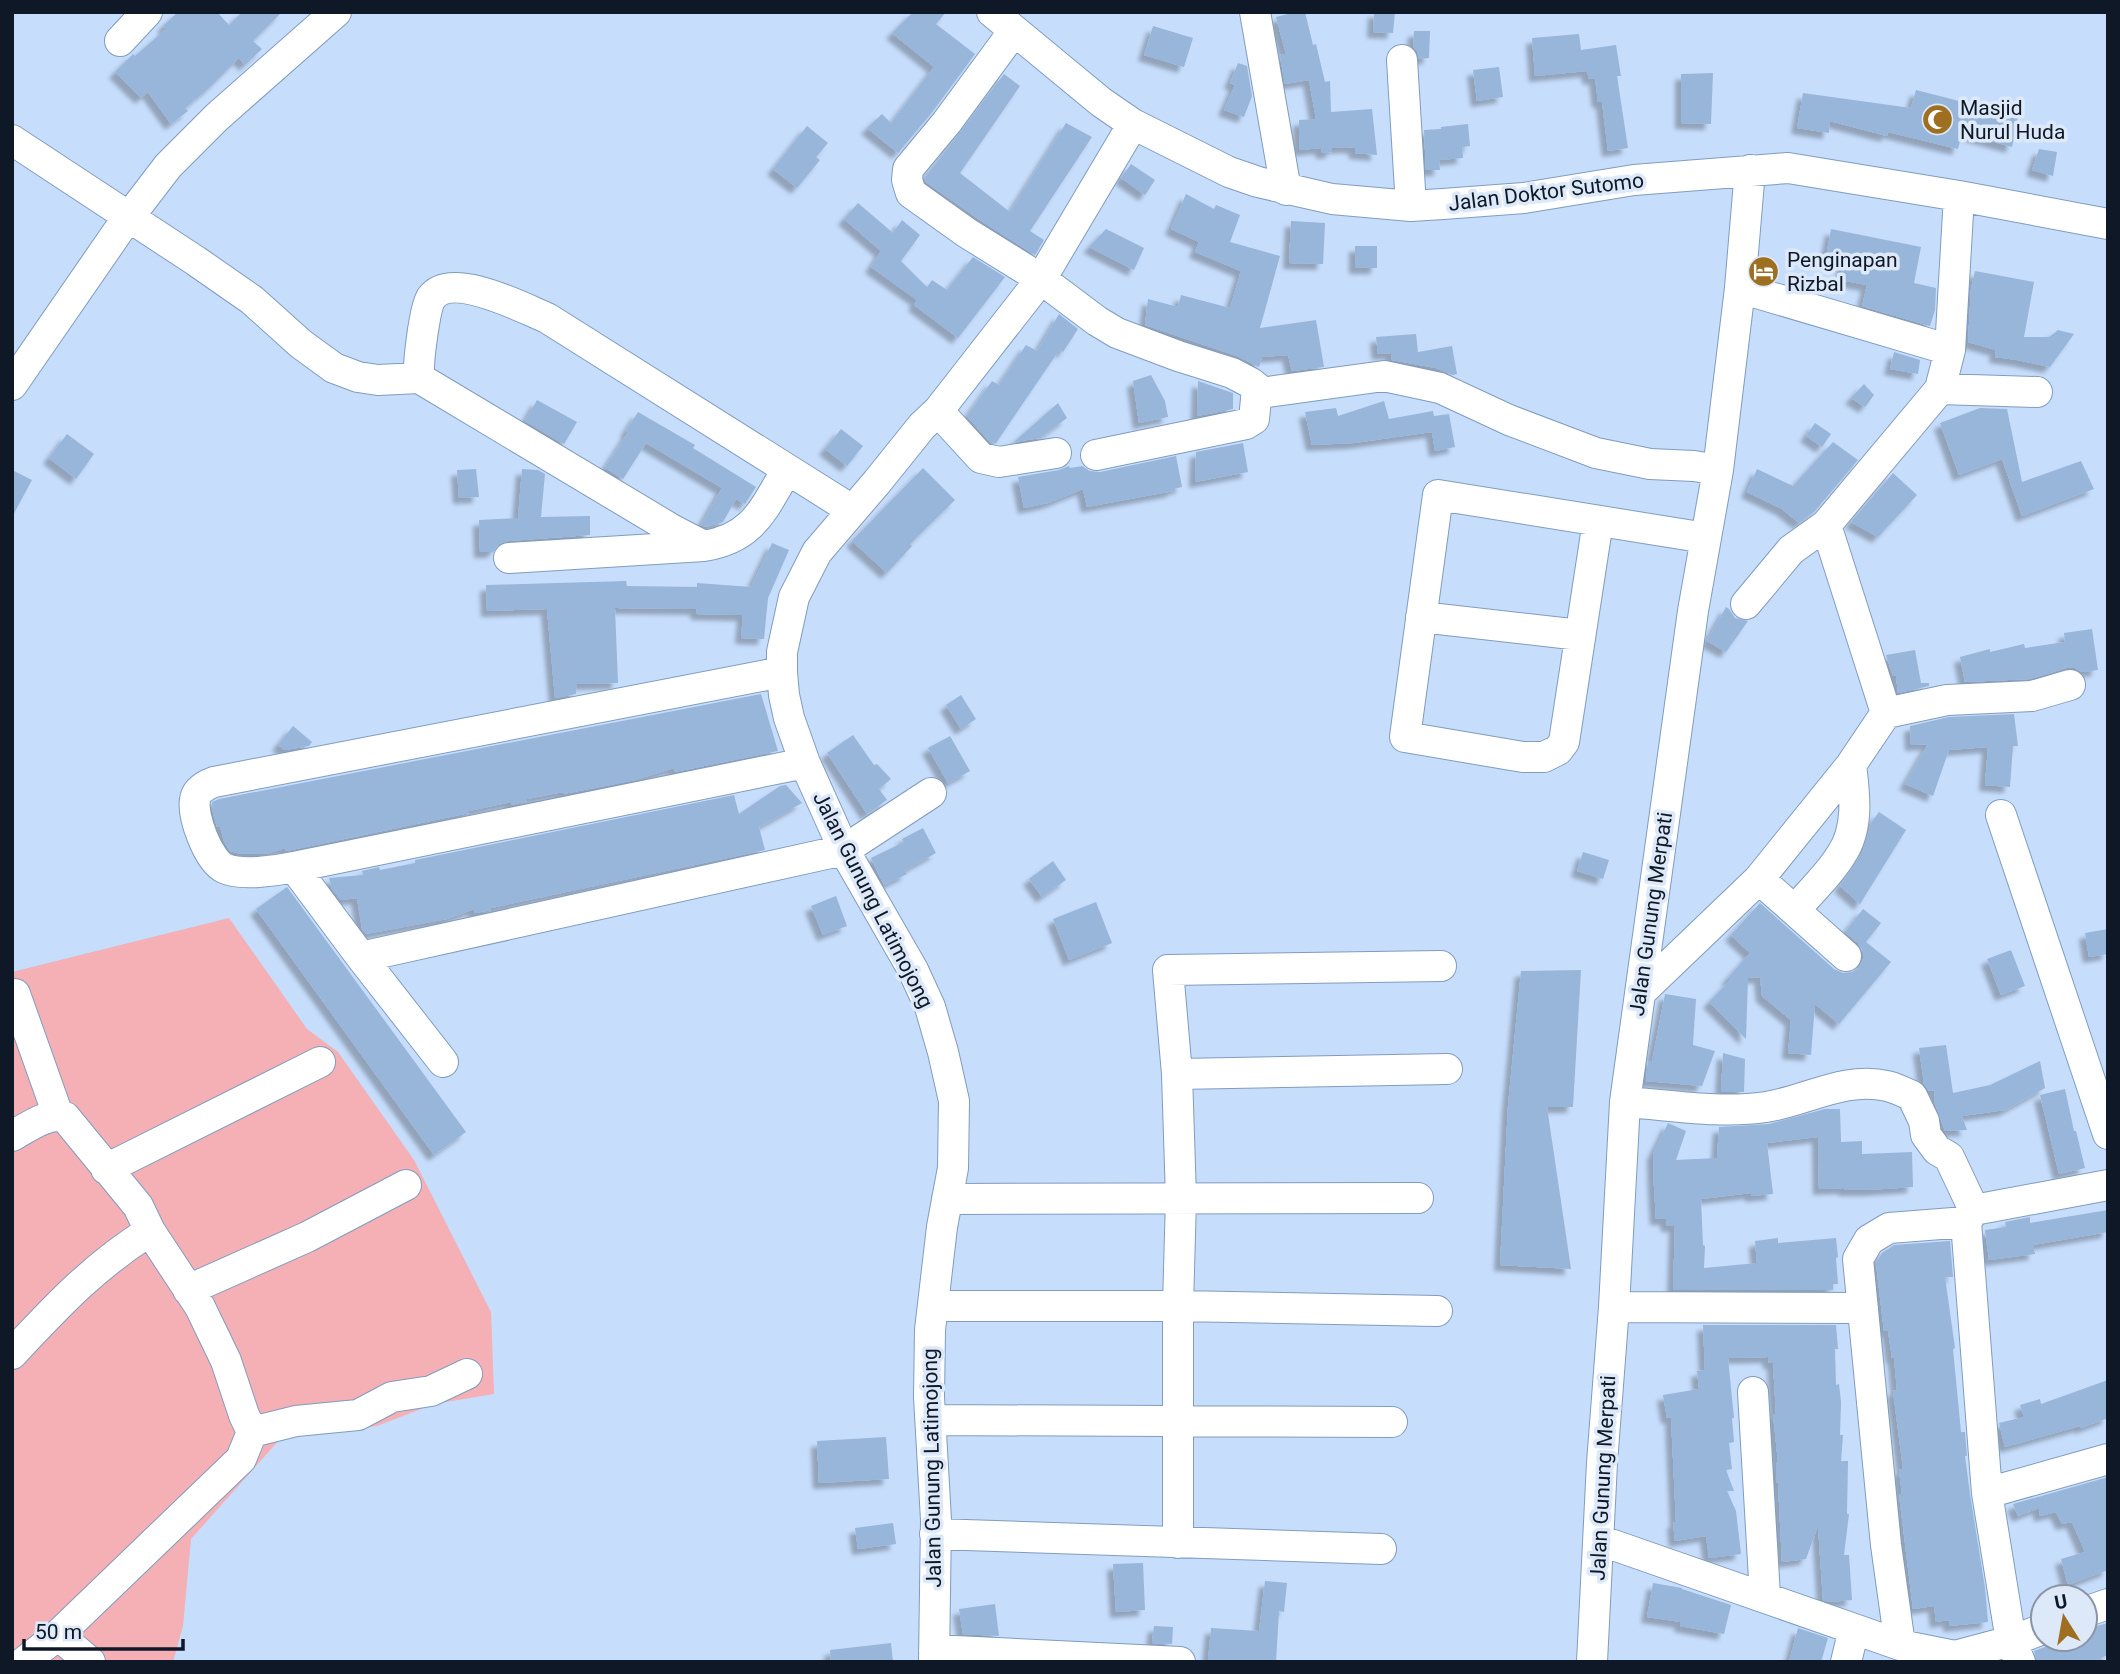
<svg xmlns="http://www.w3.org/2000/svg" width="2120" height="1674" font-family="Roboto,sans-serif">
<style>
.green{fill:#f4b0b5}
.building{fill:#98b5da;filter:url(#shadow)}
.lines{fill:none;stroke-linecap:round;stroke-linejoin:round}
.minor-casing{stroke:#809cbf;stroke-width:32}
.minor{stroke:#fff;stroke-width:30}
.labels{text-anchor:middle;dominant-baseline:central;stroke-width:7;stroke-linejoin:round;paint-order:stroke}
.poi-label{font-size:21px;fill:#0e1826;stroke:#dde9f9;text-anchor:start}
.street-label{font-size:21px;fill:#0e1826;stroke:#dde9f9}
</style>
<defs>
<filter id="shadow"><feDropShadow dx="-6" dy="6" stdDeviation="2" flood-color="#0004"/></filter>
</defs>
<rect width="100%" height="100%" fill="#c6ddfc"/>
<path class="green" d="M229,918L307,1029L338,1052L414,1160L491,1312L494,1394L434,1404L377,1426L280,1439L191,1539L183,1626L173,1662H12V972Z"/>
<path class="building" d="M178,12H217L229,25L242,12H282L253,41L262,49L245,65L239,58L209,88L185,108L188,111L171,124L148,92L141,98L115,72L133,54L135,56L166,29L163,26Z
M913,12H946L936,24L975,54L933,111L898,153L867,128L882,114L891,123L934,67L892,33Z
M1296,12H1305L1313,45L1316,44L1325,82L1330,81L1331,112L1372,109L1377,155L1355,153V148L1347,147L1332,148V152L1322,153L1321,148L1299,150V120L1316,119L1309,80L1285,84L1280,56L1281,54H1286L1276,17Z
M1374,12H1395L1393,33L1373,32Z
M1153,26L1193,38L1184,67L1144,55Z
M1414,31H1430L1429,58L1419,59L1417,51L1413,47Z
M1579,34L1581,50L1616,45L1621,76H1617L1628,148L1608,151L1602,102H1598L1595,78L1589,79L1587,71L1535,76L1532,38Z
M1238,63L1247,66L1252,96L1244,117L1224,110L1235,85L1230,83Z
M1499,67L1503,97L1477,101L1473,70Z
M1713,73L1711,124L1681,123V74Z
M1004,74L1020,86L960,173L1010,212L1066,123L1092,137L1030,231L1044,240L1035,255L977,218L926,182L925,178Z
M1916,90L2018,116L2012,147L1962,133L1958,149L1888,132L1887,136L1830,121L1829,133L1797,128L1803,93L1911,108Z
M1468,124L1470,146L1462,147L1463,158L1439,160L1440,170H1426L1424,130L1441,129V127Z
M807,126L828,143L816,157L820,160L797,188L773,169Z
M2039,149L2057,152L2053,176L2032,170Z
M1131,164L1155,180L1145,195L1121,178Z
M1186,194L1214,209L1216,205L1240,215L1230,242L1280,256L1260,328L1316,320L1324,367L1292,371L1288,355L1262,357L1259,367L1237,356L1145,325L1148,299L1178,307L1181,295L1230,308L1241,271L1195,252L1199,242L1171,229Z
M858,203L893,233L902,220L920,235L901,261L927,287L932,280L947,290L973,257L1005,277L958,338L914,305L917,300L871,267L881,251L844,219Z
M1291,221L1325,223L1323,264L1289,263Z
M1106,229L1144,248L1134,270L1089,247Z
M1831,229L1921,247L1914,283L1936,288L1935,310L1930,326L1862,306L1867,285L1840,280L1844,260L1826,257Z
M1355,246H1377V268H1355Z
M1975,271L2034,282L2024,337H2049L2058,330L2074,334L2050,367L2017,360L1995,357L1996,350L1968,342L1971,289Z
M1059,314L1078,329L1063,352L1060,349L996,443L990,442L967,416L992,381L999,385L1026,345L1037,351Z
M1416,334L1418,352L1452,346L1457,374L1453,375L1436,368L1392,360L1391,353L1378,354L1376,337Z
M1894,352L1920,360L1918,374L1890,369Z
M1151,375L1165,401L1168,417L1139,423L1133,381Z
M1198,381L1233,393V409L1197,416Z
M1864,384L1874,395L1865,407L1851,398Z
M537,400L577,422L564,444L525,421Z
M1384,401L1389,419L1433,411L1434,416L1449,414L1455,447L1435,451L1432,432L1354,443L1312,445L1305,412L1336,408L1338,416Z
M1058,403L1067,418L1040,438L1014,442Z
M1980,408L2007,409L2022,482L2081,461L2094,489L2022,516L2002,459L1959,475L1940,423Z
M638,412L695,445L693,448L756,487L745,504L736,499L723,522L706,527L701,525L722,488L646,443L623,479L605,468L628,432L626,431Z
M1815,423L1831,434L1822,447L1806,436Z
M841,429L863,446L847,466L825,449Z
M67,434L94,454L76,479L49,458Z
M1833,442L1858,460L1814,512L1799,523L1782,509L1747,492L1757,469L1793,486Z
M1243,443L1248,472L1195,482L1196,452Z
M1176,456L1182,487L1173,489V491L1087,507L1083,489L1048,503L1024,508L1018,477L1059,470L1069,466L1070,468L1082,466L1090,471L1100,472Z
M923,468L955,500L910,544L912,546L887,573L852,541Z
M476,469L479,497L459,498L457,470Z
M522,469L538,470L545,474L541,517L590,516V535L508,541L499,544L493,552H480L479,520L518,518Z
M12,470L32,480L12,517Z
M1893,473L1917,495L1878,537L1851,522Z
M772,543L789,550L768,598L764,639L741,638L743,615L696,614L697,609L615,608L618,683L577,684L576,694L555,698L547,609L487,611L486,585L626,581L627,586L697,587V583L751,587Z
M1726,607L1729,609L1735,618L1748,621L1726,652L1707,641Z
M2092,629L2098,670L2082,672L2075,668H2066L2029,679L1965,682L1960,657L1990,649V652L2024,644L2025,648L2065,642L2064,633Z
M1915,650L1921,683H1929V686L1898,693L1896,676H1893L1886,655Z
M761,694L778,751L674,772V768L635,780L563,794V792L527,799V801L511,805V802L469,811V813L286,851L285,848L266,854H241L230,851L224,841L220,826L217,827L213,813L212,802L219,799Z
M961,695L976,719L961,729L946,705Z
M2014,714L2018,746H2013L2010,787L1985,785L1988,747L1949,750L1933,796L1905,784L1928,744L1911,745L1910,726L1949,717Z
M293,726L312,742L309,746L285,750L278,745Z
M853,735L874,765L877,764L891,779L879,789L887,800L867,814L827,753Z
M950,736L970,771L948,783L928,748Z
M786,785L802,803L759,827L765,850L491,908V910L475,913L474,909L447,919L366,934L362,929L357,898L341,900L332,889L329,878L363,875L362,871L379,867L380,870L415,863V860L734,795L739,814L780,786Z
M1879,812L1906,830L1860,904L1840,886L1862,853L1871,823Z
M923,828L936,853L905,870L907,874L884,885L871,858L904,842L902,839Z
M1583,852L1609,860L1603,879L1577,871Z
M1053,861L1066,880L1042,897L1029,879Z
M287,887L466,1132L434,1155L256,909Z
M836,896L847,926L823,935L811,906Z
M1096,902L1112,943L1069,960L1053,919Z
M1760,903L1834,969L1843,973L1852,972L1859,968L1863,959V951L1858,943L1845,932L1863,909L1881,923L1866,942L1891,962L1839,1024L1815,1004L1811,1055L1788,1053L1791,1020L1762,996L1760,977L1748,978L1746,1039L1709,1002L1731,979H1727L1750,953L1731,935Z
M2108,929V954L2089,957L2085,933Z
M2011,950L2025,986L2001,995L1987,959Z
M1581,970L1573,1107H1547L1571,1269L1500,1265L1508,1106L1521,971Z
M1665,994L1696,999L1693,1045L1715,1051L1702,1086L1646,1081L1648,1061H1652Z
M1946,1045L1953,1093L1990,1085L2040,1061L2045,1088L2005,1110L1962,1116L1967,1130L1945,1131L1934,1101L1935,1090L1929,1091L1924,1084L1919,1048Z
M1723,1053L1745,1059L1744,1092H1721Z
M2065,1089L2074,1131H2076L2085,1168L2059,1174L2040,1095Z
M1825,1109H1840L1841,1142L1862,1141V1154L1912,1152L1913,1187L1869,1190H1845L1844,1188L1819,1189L1818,1137L1767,1143L1773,1194L1751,1196V1193L1701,1199L1703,1245L1705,1246L1704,1268L1757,1263L1755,1241L1778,1238V1243L1836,1238L1838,1257L1836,1258L1838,1284H1833V1290H1673L1675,1226H1667L1666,1219H1656L1654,1187L1653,1154L1668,1123L1686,1131L1676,1160L1717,1158L1719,1127L1769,1124Z
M2108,1210V1232L2033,1245L2035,1254L1989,1260L1985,1230L2006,1227L2005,1222L2030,1217V1223Z
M1950,1241L1953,1277H1945L1955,1348L1953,1349L1961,1432H1965L1967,1456H1965L1970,1494L1985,1588L1988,1622L1949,1626V1620L1936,1622L1934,1606L1913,1609L1899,1494H1902L1899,1470L1903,1469L1893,1391L1897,1390L1894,1358H1892L1888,1331H1884L1876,1263L1882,1253L1894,1245Z
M1703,1325H1836L1838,1349H1835L1836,1385L1839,1384L1841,1402L1840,1435H1843L1841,1461H1848L1847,1514H1849L1844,1555H1849L1852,1600L1830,1602L1823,1600L1818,1526L1806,1559L1782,1562L1778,1483H1776V1462H1778L1773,1414H1776L1773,1363H1769L1768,1357L1728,1358L1734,1418H1732L1734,1442L1729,1443L1732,1469L1726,1470L1734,1491H1727L1736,1511L1741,1554L1709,1558L1706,1536L1675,1541L1673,1522H1676L1671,1417L1667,1418L1663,1395L1699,1389L1697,1371L1705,1370Z
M2108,1380V1418L2081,1428L2080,1426L2005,1447L1999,1423L2024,1417L2020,1405L2040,1399L2041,1404Z
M886,1437L889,1479L819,1483L817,1441Z
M2108,1477V1570L2068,1585L2061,1559L2085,1552L2072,1522L2062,1524L2056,1512L2040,1516L2039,1508L2018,1516L2013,1504Z
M893,1523L896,1544L858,1549L855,1528Z
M1143,1563L1145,1610L1116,1612L1113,1564Z
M1265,1581L1287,1583L1284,1612L1279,1611L1276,1662L1208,1661L1211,1628L1259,1631Z
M1653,1583L1682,1588V1589L1731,1605L1724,1634L1680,1626L1681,1622L1647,1617Z
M995,1604L999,1636L963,1634L959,1609Z
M2108,1623V1655L2091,1662H2037L2034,1651L2050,1645L2057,1639H2085V1629Z
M1154,1626L1173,1627L1172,1644L1152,1643Z
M1798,1628L1828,1638L1821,1662H1789Z
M891,1643L893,1662H831L830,1650Z"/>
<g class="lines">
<defs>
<path id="minor" d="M992,12L1101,102L1133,124L1229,172L1258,182L1332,199L1411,206L1443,204L1524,198L1634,180L1788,168L1959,196L2108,224
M1255,12L1286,190
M1014,31L947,122L908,169L907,180L911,193L967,233L1041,279L1097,321L1117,333L1178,356L1232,373L1251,383L1261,391L1268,392L1384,376L1440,388L1509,420L1596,453L1650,464L1694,466L1718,470
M120,41L147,12
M1402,60L1411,206
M12,140L196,261L252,300L301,344L334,368L358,377L378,380L419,378
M1740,288L1950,350
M12,385L119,230L168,166L217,117L336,12
M1940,389L2037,392
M938,411L981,458L999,462L1056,453
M1096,455L1246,424L1254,419L1257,389
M1598,521L1564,742L1558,750L1544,757H1523L1405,737L1438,495L1706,538
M704,546L673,530L419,378C418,361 421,346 423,330C425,320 426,307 431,298C451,270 523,308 547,318L852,510
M509,558L704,546C754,538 763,509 787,470
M1746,604L1791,550L1826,525
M1421,617L1580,635
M1886,713L1947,700L2032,696L2070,685
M805,763L294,867L361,957L844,850L931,793
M2001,815L2108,1134
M294,867C276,871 240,876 224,868C208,860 192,816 195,800C196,790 206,785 214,782L782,672
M1759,879L1846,956
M1795,910C1810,892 1829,875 1841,855C1859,829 1855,795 1851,765
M361,957L443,1062
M1641,992L1759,879L1851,765L1886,713L1826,525L1940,389L1950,350L1959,196
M15,994L58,1115
M1177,1074L1447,1069
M1625,1102C1671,1105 1719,1114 1766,1107C1806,1101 1845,1076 1887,1086C1896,1088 1904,1092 1912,1096L1924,1121L1926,1135L1937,1150L1949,1157L1974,1210
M12,1136C27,1128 48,1112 65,1117L138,1206L150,1231
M106,1169L320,1062
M947,1199L1418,1198
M188,1290L307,1237L406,1185
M933,1306H1178L1437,1311
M1614,1307L1863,1308
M12,1354C57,1306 94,1266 150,1231L200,1307L226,1361L244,1415L252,1432L241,1459L58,1635
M1753,1392L1765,1596
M931,1420L1392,1422
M252,1432L296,1421L358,1415L392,1397L431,1391L467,1374
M1987,1493L2108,1459
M935,1534L1381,1549
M1599,1540L1900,1645L1955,1656L2011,1641L2020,1662
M1178,1543V1306L1181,1198L1177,1074L1168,970L1441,966
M2085,1612L2108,1604
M2043,1629L2011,1641L1987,1493L1966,1222L1974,1210L2108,1185
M1900,1645L1886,1545L1858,1259L1869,1240L1889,1228L1966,1222
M934,1650L1180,1662
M24,1662L58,1635L90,1662
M934,1662L936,1520L929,1397L930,1330L942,1227L953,1168L954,1101L943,1052L930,1007L913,970L844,850L805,763L789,718L784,695L782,672V652L794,597L817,552L877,482L922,426L938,411L1041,279L1133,124
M1592,1662L1602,1463L1614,1307L1625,1102L1693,611L1718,470L1740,288L1750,170
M1846,1662L1854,1629"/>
</defs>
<use href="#minor" class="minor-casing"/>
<use href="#minor" class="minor"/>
</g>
<defs>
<symbol id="mosque-disc" viewBox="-11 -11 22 22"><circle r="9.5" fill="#9e6e21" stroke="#dde9f9"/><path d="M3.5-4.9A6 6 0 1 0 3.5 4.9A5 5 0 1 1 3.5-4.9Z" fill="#fff"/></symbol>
<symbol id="hotel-disc" viewBox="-11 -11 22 22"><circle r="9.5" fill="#9e6e21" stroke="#dde9f9"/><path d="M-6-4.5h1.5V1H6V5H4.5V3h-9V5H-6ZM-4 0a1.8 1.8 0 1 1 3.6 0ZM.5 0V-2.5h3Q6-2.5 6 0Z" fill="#fff"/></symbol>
</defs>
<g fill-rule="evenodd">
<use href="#mosque-disc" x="1920" y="102" width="35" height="35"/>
<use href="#hotel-disc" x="1746" y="254" width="35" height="35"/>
</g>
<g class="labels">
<g class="poi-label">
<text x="1960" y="108">Masjid<tspan x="1960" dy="24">Nurul Huda</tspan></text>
<text x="1787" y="260">Penginapan<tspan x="1787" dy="24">Rizbal</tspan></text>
</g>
<g class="street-label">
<text transform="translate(1546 192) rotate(-7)">Jalan Doktor Sutomo</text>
<text transform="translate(873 900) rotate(63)">Jalan Gunung Latimojong</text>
<text transform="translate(1651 914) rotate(-82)">Jalan Gunung Merpati</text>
<text transform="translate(932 1468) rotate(-91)">Jalan Gunung Latimojong</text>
<text transform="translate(1603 1478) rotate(-87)">Jalan Gunung Merpati</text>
</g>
</g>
<rect width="2120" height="1674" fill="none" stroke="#0e1826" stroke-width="28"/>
<g transform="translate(2064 1618) rotate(349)"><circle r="33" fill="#dde9f9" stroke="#8a95a5" stroke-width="2"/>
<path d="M0-5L12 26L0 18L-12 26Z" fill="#9e6e21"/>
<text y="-10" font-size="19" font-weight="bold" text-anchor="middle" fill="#0e1826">U</text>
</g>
<path d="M24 1639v10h159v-10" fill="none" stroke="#0e1826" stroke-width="3.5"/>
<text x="35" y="1639" font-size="21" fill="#0e1826" stroke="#dde9f9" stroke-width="5" paint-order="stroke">50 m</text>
</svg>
